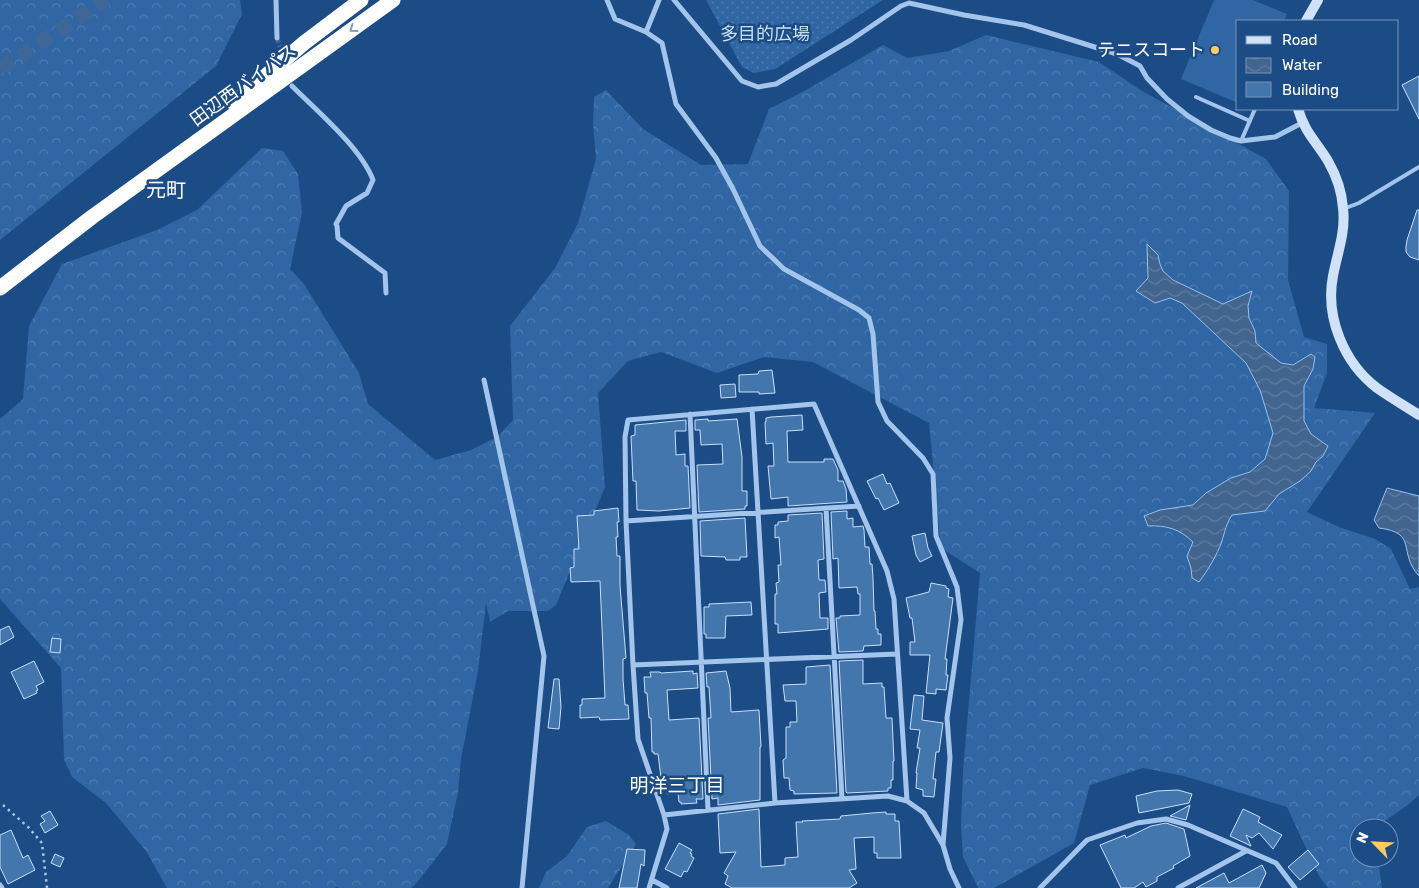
<svg xmlns="http://www.w3.org/2000/svg" width="1419" height="888" font-family="Rubik,'Noto Sans JP',sans-serif">
<style>
.grass{fill:url(#grass-dots)}
.forest{fill:url(#forest-crowns)}
.garden{fill:#2f66a3}
.water{fill:url(#water-waves);stroke:#96c0ed}
.building{fill:#4476ae;stroke:#c8dff8}
.lines{fill:none;stroke-linecap:round;stroke-linejoin:round}
.street-tunnel{stroke:#3e6797;stroke-width:5;stroke-dasharray:5 2.5;stroke-linecap:butt}
.highway-tunnel{stroke:#3e6797;stroke-width:15;stroke-dasharray:15 8;stroke-linecap:butt}
.path{stroke:#a3c5eb;stroke-width:2.5;stroke-dasharray:2.5 4;stroke-linecap:butt}
.lane{stroke:#a3c5eb;stroke-width:4}
.street{stroke:#a3c5eb;stroke-width:5}
.secondary{stroke:#cfe2f8;stroke-width:10}
.highway{stroke:#fff;stroke-width:15}
.oneway{stroke:#829dbc}
.poi-dot{fill:#fccc61;stroke:#1c4c85;stroke-width:2}
.labels{text-anchor:middle;dominant-baseline:central;stroke-width:5;stroke-linejoin:round;paint-order:stroke}
.park-label{font-size:18px;fill:#c8dff8;stroke:#1c4c85}
.poi-label{font-size:18px;fill:#fff;stroke:#1c4c85;text-anchor:end}
.street-label{font-size:18px;fill:#fff;stroke:#1c4c85}
.neighbourhood-label{font-size:19px;fill:#fff;stroke:#1c4c85}
.quarter-label{font-size:20px;fill:#fff;stroke:#1c4c85}
</style>
<defs>
<pattern id="grass-dots" width="8" height="8" patternUnits="userSpaceOnUse" patternTransform="scale(1.25)"><rect width="8" height="8" fill="#2f66a3"/><path d="M2 2h.1M6 6h.1" fill="none" stroke="#4e7db1" stroke-width="1.8" stroke-linecap="round"/></pattern>
<pattern id="forest-crowns" width="20" height="18" patternUnits="userSpaceOnUse" patternTransform="scale(1.25)"><rect width="20" height="18" fill="#2f66a3"/><path d="M2 6a3 3 0 1 1 6 0M12 15a3 3 0 1 1 6 0" fill="none" stroke="#4e7db1"/></pattern>
<pattern id="water-waves" width="16" height="10" patternUnits="userSpaceOnUse" patternTransform="scale(1.25)"><rect width="16" height="10" fill="#42658f"/><path d="M0 5q4-4 8 0t8 0" fill="none" stroke="#5e7ca0"/></pattern>
</defs>
<rect width="100%" height="100%" fill="#1c4c85"/>
<path class="grass" d="M706,0H883L775,69L754,73L742,67Z"/>
<path class="forest" d="M0,0H240L242,14L216,66L0,240Z
M986,35L1099,62L1142,91L1266,159L1289,191L1288,280L1304,337L1327,344V373L1314,408L1375,413L1307,512L1339,527L1375,539L1391,549L1410,589L1419,587V795L1409,804L1375,828H1359V858H1378L1382,888H1328L1319,876L1287,807L1184,776L1143,768L1090,785L1074,843L994,888H978L963,857L961,825L963,771L980,573L941,548L929,423L813,362L764,357L717,373L661,352L628,361L598,393L605,487L556,605L548,611H508L490,622L486,603L478,671L461,759L458,792L447,844L415,885L411,888H339L336,887L334,888H167L146,851L106,803L72,777L64,759L61,668L0,599V419L23,399L29,326L62,264L157,230L197,210L262,148L283,151L298,174L302,213L290,269L304,284L359,373L368,404L435,460L471,450L497,437L513,420L510,326L555,268L578,223L596,159L593,124L594,97L606,90L643,129L701,165L748,164L769,109L806,90L883,45L907,58L949,51Z
M606,821L629,835L636,844L608,888H539L546,872L567,856L587,827Z"/>
<path class="garden" d="M1214,0H1253L1287,14L1284,21H1238V103L1181,79Z"/>
<path class="water" d="M1147,244L1158,255L1160,264L1163,271L1173,280L1223,304L1252,291L1248,306L1249,318L1255,331L1256,343L1281,363L1293,365L1311,354L1315,357L1313,369L1304,386V421L1311,434L1328,446L1323,456L1316,462L1311,471L1300,481L1279,494L1265,511L1232,515C1226,524 1225,531 1222,541C1217,555 1208,570 1199,582L1192,578L1191,568L1187,556L1193,542C1180,529 1166,525 1148,526L1144,516L1160,510L1193,505L1206,493L1231,478L1250,472L1265,459L1273,433L1260,390L1246,363L1182,303L1170,298L1155,303L1136,291L1148,278Z
M1387,488L1419,496V576C1397,552 1419,533 1379,528L1374,520Z"/>
<path class="building" d="M1419,76V119L1402,85Z
M1417,210H1419V260L1410,257L1406,252V247L1407,240Z
M772,370L775,393L759,394V392H739V375L758,374L759,371Z
M735,384L736,397L721,398L720,385Z
M802,415L803,430L787,431L788,462H824V459H833L838,470V481H843L846,489L847,502L788,506V497L771,499L768,466H774L773,443L766,444L765,422H766V418L771,417Z
M708,419V421L737,419L742,457V491H747V506H745V509L699,512L697,465L723,464L722,444L701,445L700,430H695V420Z
M686,420V431H675L676,455L685,454V466H688L690,508L659,511L637,510L636,481H633L631,436L635,435V425Z
M883,474L887,484L890,483L899,503L884,510L878,498L876,499L867,481Z
M618,508L619,522H617L618,537H616L617,556H620V586L626,658L623,659V679L625,705H628L629,719L600,720L599,717L580,718V705H582V699L605,698L600,581L571,582L570,568L574,567V549H579L577,516L594,515V511Z
M847,511V519L853,518V527L863,526L864,530L865,547H869L870,564H872L873,578L874,611H875L876,629H878V634H881V645L864,646L863,651L839,652L836,618H840V616L860,615V594H858L857,587L839,588L838,558L833,559L831,512Z
M822,513L824,559L818,560L819,580H825L826,592L819,593L820,618H828V629L778,633V624H775V594H777L776,583L779,582L778,565H781L779,537L775,538V525H778V522L788,521V515Z
M745,518L747,557H740V560H726L725,557L701,556L700,521Z
M925,533L928,548L932,556L920,562L916,555L912,536Z
M931,583L946,586V588L949,589L948,597L953,598L945,659H947L946,675H948L946,690L936,689V694L926,693L930,655H910V642H915L912,618H910L906,598L929,592Z
M751,602L752,615L726,616L725,638H706V634H704V607H709V604Z
M9,626L14,637L0,645V630Z
M52,638L61,639L60,653L50,652Z
M863,660V684L882,683V687H884L886,718H892L894,761H893V780H891V788H888V791L847,793L846,792L839,661Z
M34,661L44,682L36,686L38,690L36,691L37,693L24,699L11,672Z
M830,665L837,793L794,794V791L790,790L789,778H784L783,760L786,758V727H790V722H797L796,701H785L783,685L806,684V667Z
M693,671V674L697,673L698,688L667,690L669,720L699,718L703,799H696L697,803L681,804V802H679L678,793L667,794V786L664,787V778H661L658,754H654V752H652L651,718H649L647,693H645L644,677H651L650,672H660L661,673Z
M726,671L730,688L731,712L759,710L761,747H760V800L718,805V798L712,799L708,718H711L709,687H707L706,673Z
M554,679H559L561,707L559,729L548,728Z
M914,695L924,696L922,720L943,723L939,752H936L933,779H936L934,797L923,796V790L916,788L917,773H916L920,748H917L920,730L910,729Z
M1178,790L1192,794L1189,803L1139,813L1136,796L1157,791Z
M1190,805L1186,820L1170,816Z
M759,809L761,867L785,865V858L798,857L796,822H803L802,821L840,819L841,816L872,813L886,812V814H895V821H899L901,858H877V853H874V837L854,838L856,869L849,870L857,883L849,888H732L725,884L728,876L724,873L736,852L720,853L718,814Z
M1243,809L1260,817L1258,822L1282,835L1273,849L1259,833L1252,838L1246,835L1251,846L1230,836Z
M50,811L58,825L45,833L40,824L45,821L41,816Z
M1166,823L1184,829L1190,856L1173,866L1174,868L1157,877V881L1146,887L1143,882L1134,888H1121L1100,845L1125,835L1126,838L1151,826Z
M11,830L23,858L28,855L35,870L8,884L0,867V835Z
M679,843L692,850L690,853L692,854L691,856L694,858L687,872L684,871L681,877L665,869Z
M627,849L645,850L644,866L641,864L637,888H619Z
M1308,850L1319,864L1300,880L1288,867Z
M55,854L64,858L60,867L51,863Z
M1262,865L1266,873L1259,888H1196L1224,873L1229,883Z"/>
<g class="lines">
<path class="street-tunnel" d="M277,38L284,59"/>
<path class="highway-tunnel" d="M0,69L106,0"/>
<path class="path" d="M3,805L28,827L42,843L47,888"/>
<path class="lane" d="M1196,97L1250,121
M1241,141L1255,109
M1343,209L1359,203L1419,167"/>
<path class="street" d="M276,0L277,38
M607,0L615,19L646,32L662,43L676,104L716,158L733,189L760,246L784,269L859,310L869,318L873,334L878,402L887,421L923,458L933,474L936,536L957,587L961,620L947,718L950,758L943,845
M674,0L742,81L758,87L776,84L851,40L901,6L909,3L964,15L1024,25L1117,54L1140,66L1147,78L1167,99L1188,116L1211,130L1230,138L1241,141L1275,137L1302,123
M646,32L659,0
M292,86C317,111 361,148 373,180L367,193L346,206L336,224L337,226L338,238L385,273L386,293
M484,380L544,656L522,888
M752,409L775,803
M690,414L708,810
M826,508L842,799
M626,521L859,506
M633,665L897,654
M664,815L775,803L888,796L907,801L924,813L943,845L950,869L959,888
M652,880L667,888
M0,885L2,888
M649,888L667,829L664,815L638,739L633,665L626,521L625,437L628,420L814,404L887,571L894,599L907,801
M1040,888L1087,840L1137,823L1166,819L1188,825L1276,863L1295,888
M1178,888L1246,851"/>
<path class="secondary" d="M1306,21L1318,0
M1298,109C1305,133 1316,141 1328,161C1336,175 1342,193 1343,208C1346,232 1337,254 1333,276C1325,317 1344,363 1377,388C1391,398 1405,406 1419,415"/>
<path class="highway" d="M234,103L304,43L361,0
M0,288L92,217L393,0"/>
</g>
<defs><path id="oneway-chevron" d="M-2-3.5L2.5 0L-2 3.5" fill="none" stroke-width="1.6" stroke-linecap="round" stroke-linejoin="round" transform="scale(1.25)"/></defs>
<use class="oneway" href="#oneway-chevron" transform="translate(353 29) rotate(144)"/>
<circle class="poi-dot" cx="1215" cy="50" r="5"/>
<g class="labels">
<g class="park-label">
<text x="765" y="34">多目的広場</text>
</g>
<g class="poi-label">
<text x="1205" y="50">テニスコート</text>
</g>
<g class="street-label">
<text transform="translate(243 85) rotate(-36)">田辺西バイパス</text>
</g>
<g class="neighbourhood-label">
<text x="677" y="785">明洋三丁目</text>
</g>
<g class="quarter-label">
<text x="166" y="190">元町</text>
</g>
</g>
<rect x="1236" y="20" width="162" height="90" fill="#1c4c85" stroke="#7794b6"/>
<rect x="1246" y="36" width="25" height="8" fill="#cfe2f8" stroke="#7794b6"/>
<text x="1282" y="45" font-size="15" fill="#ffffff">Road</text>
<rect x="1246" y="58" width="25" height="15" fill="url(#water-waves)" stroke="#7794b6"/>
<text x="1282" y="70" font-size="15" fill="#ffffff">Water</text>
<rect x="1246" y="82" width="25" height="15" fill="#4476ae" stroke="#7794b6"/>
<text x="1282" y="95" font-size="15" fill="#ffffff">Building</text>
<g transform="translate(1374 843) rotate(294)"><circle r="24" fill="#1c4c85" stroke="#7794b6"/>
<path d="M0-4L9 19L0 12L-9 19Z" fill="#fccc61"/>
<text y="-8" font-size="14" font-weight="bold" text-anchor="middle" fill="#ffffff">N</text>
</g>
</svg>
